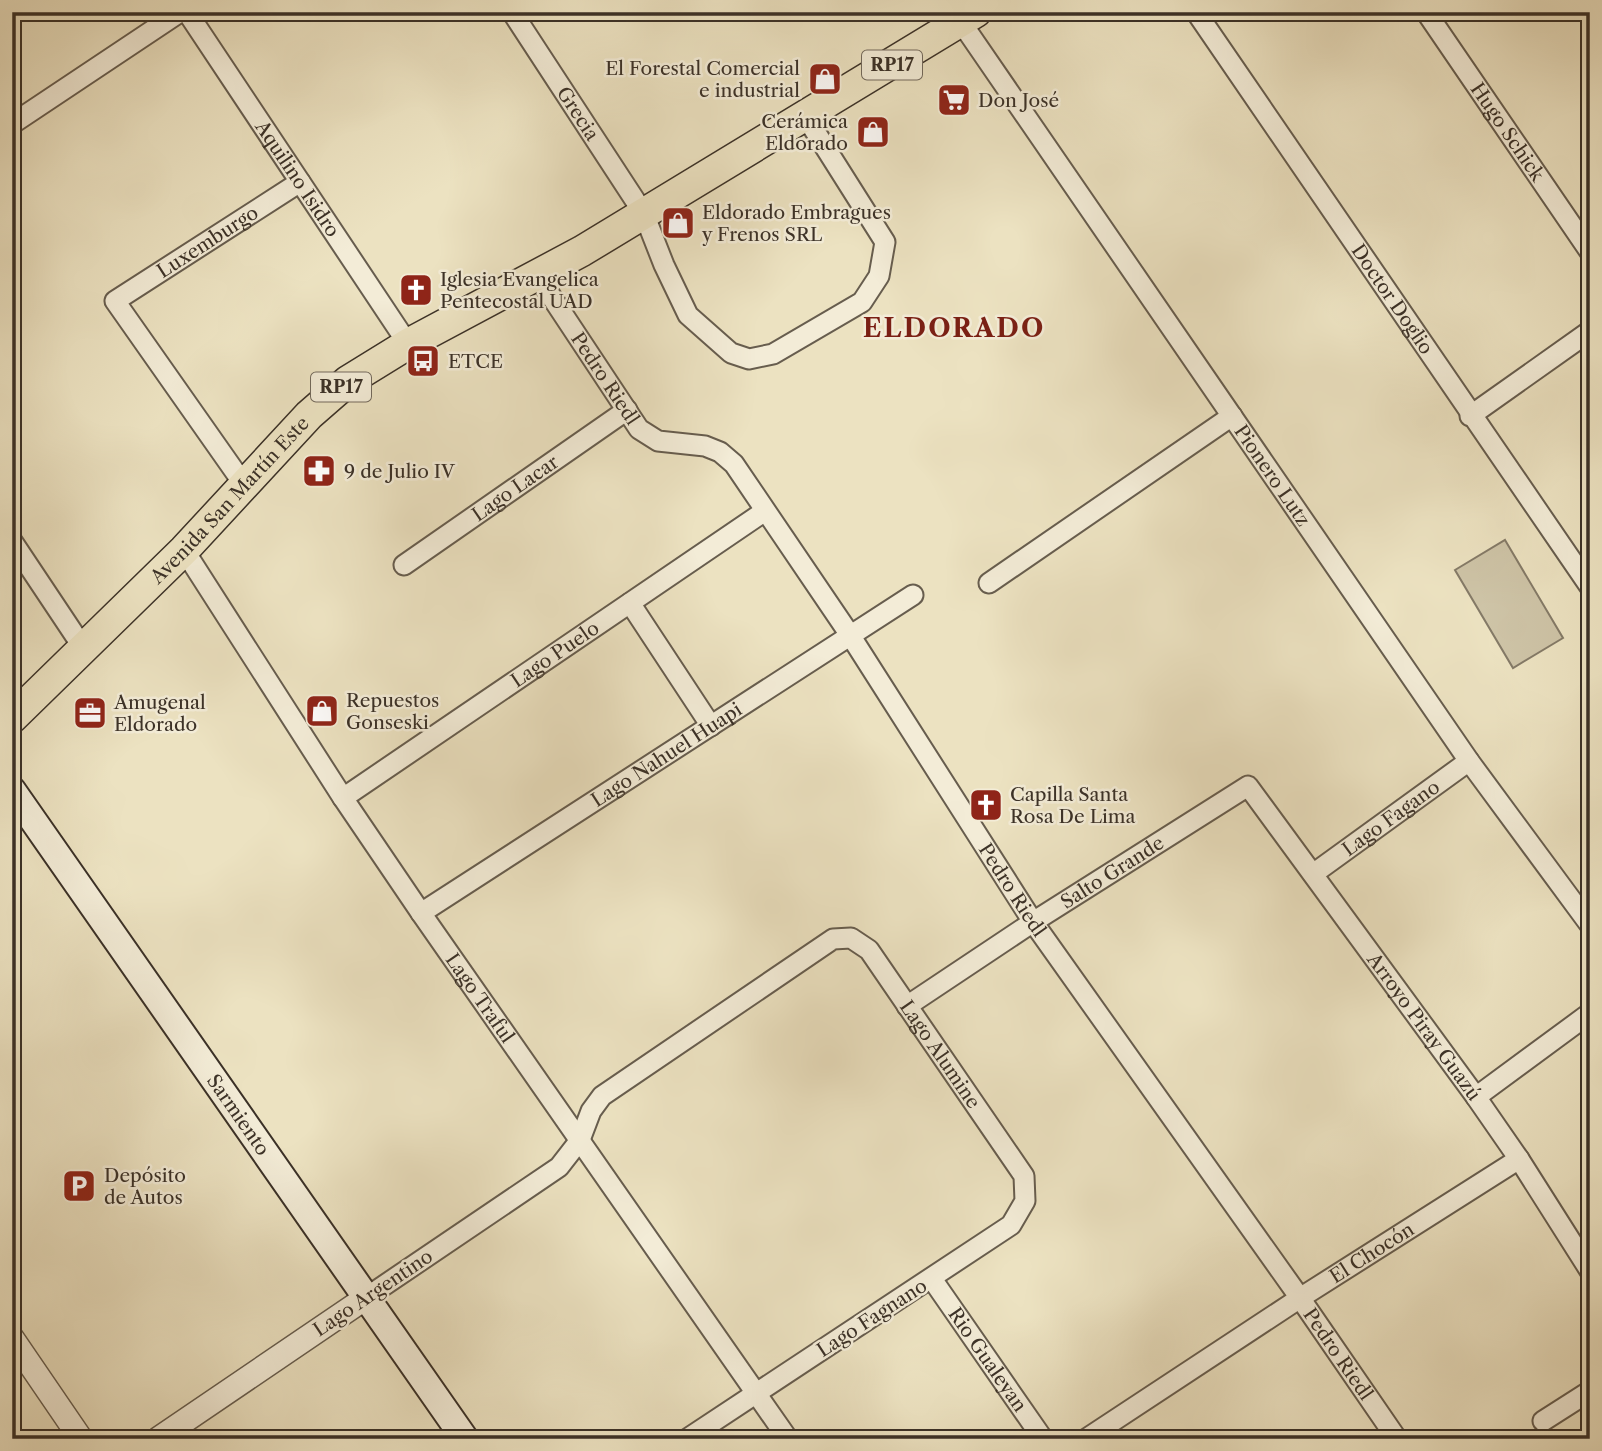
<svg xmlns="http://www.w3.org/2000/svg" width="1602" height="1451" font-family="'Libre Caslon Text',serif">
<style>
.green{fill:#cec4a7;stroke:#847a67;stroke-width:2}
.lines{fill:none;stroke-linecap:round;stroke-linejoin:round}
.minor-casing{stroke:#675d4e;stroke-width:23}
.tertiary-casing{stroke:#675d4e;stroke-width:26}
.secondary-casing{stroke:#3b3127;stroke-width:30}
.primary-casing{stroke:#3b3127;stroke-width:33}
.minor{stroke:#f3ecd7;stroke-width:19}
.tertiary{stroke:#f3ecd7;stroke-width:23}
.secondary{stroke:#f3ecd7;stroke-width:26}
.primary{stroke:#ece2c1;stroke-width:30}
.labels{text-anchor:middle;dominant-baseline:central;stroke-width:5;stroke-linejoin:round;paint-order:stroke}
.shield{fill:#f3ecd7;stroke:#72695c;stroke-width:2}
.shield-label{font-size:18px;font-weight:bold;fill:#3b3127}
.poi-label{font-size:19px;fill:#3b3127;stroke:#f3ecd7;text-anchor:start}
.street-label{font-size:19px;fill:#3b3127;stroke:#f3ecd7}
.district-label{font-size:26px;font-weight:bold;letter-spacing:2px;fill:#7a1f14;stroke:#f3ecd7}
</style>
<rect width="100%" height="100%" fill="#ece2c1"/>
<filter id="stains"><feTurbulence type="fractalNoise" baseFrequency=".00286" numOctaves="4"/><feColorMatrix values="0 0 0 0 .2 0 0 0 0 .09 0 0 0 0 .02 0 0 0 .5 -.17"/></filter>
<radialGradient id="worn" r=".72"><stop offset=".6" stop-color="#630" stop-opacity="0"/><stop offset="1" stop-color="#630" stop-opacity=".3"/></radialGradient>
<path class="green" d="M1505,540L1563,638L1513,668L1455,570Z"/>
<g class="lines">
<defs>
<g id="minor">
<path id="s1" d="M187,12L408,344"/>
<path id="s2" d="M512,12L644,214L664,265L688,315L731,353L749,359L773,354L862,302L879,276L885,242L806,117"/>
<path id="s3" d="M1196,12L1590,587"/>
<path id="s4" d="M1426,12L1590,252"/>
<path id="s5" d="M961,22L1469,761L1590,925"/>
<path d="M12,124L180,12"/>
<path id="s6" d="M537,275L639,429L658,441L705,446L720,452L734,464L850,635L1033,922L1300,1298L1397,1439"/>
<path d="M1470,416L1590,331"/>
<path id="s7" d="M245,486L115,301L300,182"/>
<path d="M12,541L84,649"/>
<path id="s8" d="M184,550L343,798L421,913L788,1439"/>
<path id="s9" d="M404,565L627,410"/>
<path d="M989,583L1232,416"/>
<path d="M630,603L711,726"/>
<path id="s10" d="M343,798L765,511"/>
<path id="s11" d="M1313,874L1469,761"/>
<path id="s12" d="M421,913L913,595"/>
<path id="s13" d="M907,1006L1033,922L1248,786L1476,1097L1519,1159L1590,1271"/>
<path d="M1476,1097L1590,1013"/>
<path id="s14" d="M932,1279L1043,1439"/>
<path id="s15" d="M367,1297L559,1167L580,1140L591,1111L602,1096L833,939L851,938L869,950L1024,1176L1025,1201L1011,1225L687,1439"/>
<path d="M1543,1421L1590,1391"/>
<path id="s16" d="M1086,1439L1300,1298L1519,1159"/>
</g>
<path id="tertiary" d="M12,1338L81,1439
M158,1439L367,1297"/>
<g id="secondary">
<path id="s17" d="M12,790L465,1439"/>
</g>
<g id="primary">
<path id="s18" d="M12,718L184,550L309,415L348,381L408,344L582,251L976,12"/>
</g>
</defs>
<use href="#minor" class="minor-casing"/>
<use href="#tertiary" class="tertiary-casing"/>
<use href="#secondary" class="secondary-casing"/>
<use href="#primary" class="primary-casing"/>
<use href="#minor" class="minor"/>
<use href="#tertiary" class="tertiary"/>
<use href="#secondary" class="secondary"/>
<use href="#primary" class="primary"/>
</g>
<defs>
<symbol id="shop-square" viewBox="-11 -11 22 22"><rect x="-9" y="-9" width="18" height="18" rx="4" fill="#8f2418" stroke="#f3ecd7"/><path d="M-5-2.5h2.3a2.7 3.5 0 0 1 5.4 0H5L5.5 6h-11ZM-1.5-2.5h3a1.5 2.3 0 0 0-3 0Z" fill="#fff"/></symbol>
<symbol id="supermarket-square" viewBox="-11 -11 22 22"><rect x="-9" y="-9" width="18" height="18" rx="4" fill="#8f2418" stroke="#f3ecd7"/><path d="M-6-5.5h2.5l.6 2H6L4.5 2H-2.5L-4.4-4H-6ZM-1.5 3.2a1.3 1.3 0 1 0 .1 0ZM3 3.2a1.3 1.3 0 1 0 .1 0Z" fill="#fff"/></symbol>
<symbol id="church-square" viewBox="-11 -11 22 22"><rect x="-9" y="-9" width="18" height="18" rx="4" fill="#8f2418" stroke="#f3ecd7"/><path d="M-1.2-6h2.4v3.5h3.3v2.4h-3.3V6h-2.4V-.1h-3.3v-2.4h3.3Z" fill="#fff"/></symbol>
<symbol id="bus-square" viewBox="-11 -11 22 22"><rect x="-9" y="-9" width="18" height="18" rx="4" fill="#8f2418" stroke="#f3ecd7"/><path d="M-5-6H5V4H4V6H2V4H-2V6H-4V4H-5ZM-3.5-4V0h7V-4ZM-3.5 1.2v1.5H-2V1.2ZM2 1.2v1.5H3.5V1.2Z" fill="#fff"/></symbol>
<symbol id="pharmacy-square" viewBox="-11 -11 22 22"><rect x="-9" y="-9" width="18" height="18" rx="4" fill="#8f2418" stroke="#f3ecd7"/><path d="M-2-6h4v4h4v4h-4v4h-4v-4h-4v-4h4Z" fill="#fff"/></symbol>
<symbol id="office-square" viewBox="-11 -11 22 22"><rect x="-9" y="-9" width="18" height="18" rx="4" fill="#8f2418" stroke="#f3ecd7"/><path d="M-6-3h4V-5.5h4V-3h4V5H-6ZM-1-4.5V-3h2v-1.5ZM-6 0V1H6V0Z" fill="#fff"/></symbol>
<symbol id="parking-square" viewBox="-11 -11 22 22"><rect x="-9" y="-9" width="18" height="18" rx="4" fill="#8f2418" stroke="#f3ecd7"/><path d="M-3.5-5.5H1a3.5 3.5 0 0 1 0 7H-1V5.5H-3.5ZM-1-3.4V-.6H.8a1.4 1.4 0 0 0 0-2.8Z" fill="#fff"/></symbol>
</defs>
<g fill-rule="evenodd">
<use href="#shop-square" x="806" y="60" width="38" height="38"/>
<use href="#supermarket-square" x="935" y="81" width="38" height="38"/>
<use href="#shop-square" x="854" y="113" width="38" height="38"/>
<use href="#shop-square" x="659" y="204" width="38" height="38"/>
<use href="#church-square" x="397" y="271" width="38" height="38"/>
<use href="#bus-square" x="404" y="342" width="38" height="38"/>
<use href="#pharmacy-square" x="300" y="452" width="38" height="38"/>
<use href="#shop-square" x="303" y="692" width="38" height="38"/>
<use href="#office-square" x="71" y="694" width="38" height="38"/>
<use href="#church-square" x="967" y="786" width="38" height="38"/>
<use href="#parking-square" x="60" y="1167" width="38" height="38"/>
</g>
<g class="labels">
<g class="shield">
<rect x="862" y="50.5" width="60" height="29" rx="5"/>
<rect x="311" y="372.5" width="60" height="29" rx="5"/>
</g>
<g class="shield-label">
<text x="892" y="65">RP17</text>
<text x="341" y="387">RP17</text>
</g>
<g class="poi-label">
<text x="800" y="68" text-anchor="end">El Forestal Comercial<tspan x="800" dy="22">e industrial</tspan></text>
<text x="978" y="100">Don José</text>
<text x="848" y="121" text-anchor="end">Cerámica<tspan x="848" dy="22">Eldorado</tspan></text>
<text x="702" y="212">Eldorado Embragues<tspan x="702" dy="22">y Frenos SRL</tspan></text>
<text x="440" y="279">Iglesia Evangelica<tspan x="440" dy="22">Pentecostal UAD</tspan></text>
<text x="448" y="361">ETCE</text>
<text x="344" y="471">9 de Julio IV</text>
<text x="346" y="700">Repuestos<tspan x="346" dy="22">Gonseski</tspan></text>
<text x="114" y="702">Amugenal<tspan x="114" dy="22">Eldorado</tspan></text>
<text x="1010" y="794">Capilla Santa<tspan x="1010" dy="22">Rosa De Lima</tspan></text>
<text x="104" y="1175">Depósito<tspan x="104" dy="22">de Autos</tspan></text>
</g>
<g class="street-label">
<text stroke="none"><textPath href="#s2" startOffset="121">Grecia</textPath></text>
<text stroke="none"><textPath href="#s4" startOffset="145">Hugo Schick</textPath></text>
<text stroke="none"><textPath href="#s1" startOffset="200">Aquilino Isidro</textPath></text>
<text stroke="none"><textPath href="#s7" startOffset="336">Luxemburgo</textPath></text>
<text stroke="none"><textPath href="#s3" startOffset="348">Doctor Doglio</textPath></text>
<text stroke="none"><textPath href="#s6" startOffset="124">Pedro Riedl</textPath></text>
<text stroke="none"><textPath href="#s5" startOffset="550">Pionero Lutz</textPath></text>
<text stroke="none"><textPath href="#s9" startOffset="135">Lago Lacar</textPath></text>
<text stroke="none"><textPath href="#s18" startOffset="308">Avenida San Martín Este</textPath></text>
<text stroke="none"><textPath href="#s10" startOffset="256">Lago Puelo</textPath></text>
<text stroke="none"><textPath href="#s12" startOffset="292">Lago Nahuel Huapi</textPath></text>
<text stroke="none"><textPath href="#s11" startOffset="96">Lago Fagano</textPath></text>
<text stroke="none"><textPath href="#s13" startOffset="245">Salto Grande</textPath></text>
<text stroke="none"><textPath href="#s6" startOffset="798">Pedro Riedl</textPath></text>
<text stroke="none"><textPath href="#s8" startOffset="537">Lago Traful</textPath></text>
<text stroke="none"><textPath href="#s13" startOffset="704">Arroyo Piray Guazú</textPath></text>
<text stroke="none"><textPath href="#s15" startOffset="761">Lago Alumine</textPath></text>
<text stroke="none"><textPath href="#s17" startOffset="396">Sarmiento</textPath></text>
<text stroke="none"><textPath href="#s16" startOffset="341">El Chocón</textPath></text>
<text transform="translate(373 1293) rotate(-34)">Lago Argentino</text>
<text transform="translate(872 1318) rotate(-33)">Lago Fagnano</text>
<text stroke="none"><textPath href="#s6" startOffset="1365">Pedro Riedl</textPath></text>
<text stroke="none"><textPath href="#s14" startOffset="98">Rio Gualeyan</textPath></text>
</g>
<g class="district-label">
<text x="954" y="328">ELDORADO</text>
</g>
</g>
<rect width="1602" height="1451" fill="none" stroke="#ece2c1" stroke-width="42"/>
<rect x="14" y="14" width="1574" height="1423" fill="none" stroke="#3b3127" stroke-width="3.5"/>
<rect x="21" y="21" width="1560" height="1409" fill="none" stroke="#3b3127" stroke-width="2"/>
<rect width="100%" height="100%" filter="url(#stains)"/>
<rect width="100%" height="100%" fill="url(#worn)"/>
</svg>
